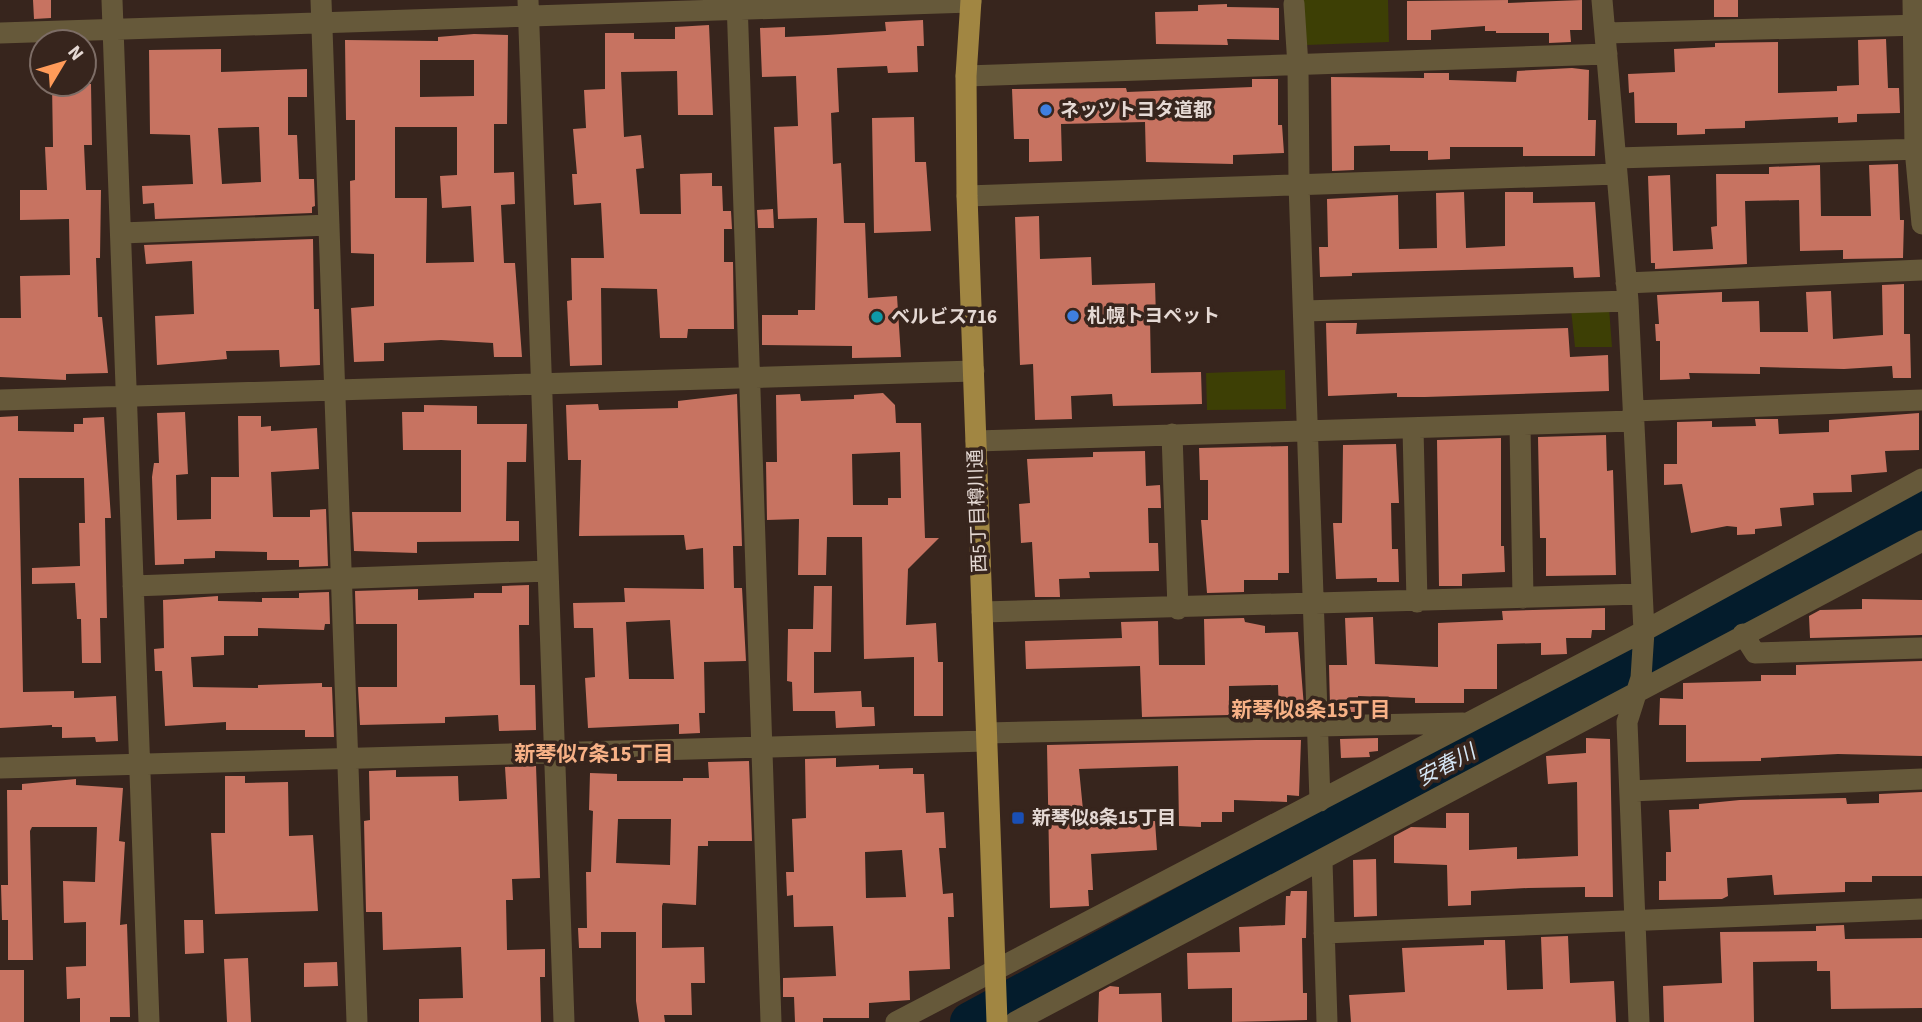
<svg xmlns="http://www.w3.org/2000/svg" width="1922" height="1022" font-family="'Source Sans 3','Noto Sans JP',sans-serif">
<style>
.green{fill:#3d3f05}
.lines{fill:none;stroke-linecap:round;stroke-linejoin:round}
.river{stroke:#041c2c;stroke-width:40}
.building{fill:#c77361;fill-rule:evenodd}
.minor{stroke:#66593a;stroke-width:21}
.major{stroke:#a18642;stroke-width:21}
.shop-dot{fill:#3f7fe0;stroke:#37251d;stroke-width:2.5}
.culture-dot{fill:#0f9aa8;stroke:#37251d;stroke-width:2.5}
.transit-dot{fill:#1a4fb4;stroke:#37251d;stroke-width:2.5}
.labels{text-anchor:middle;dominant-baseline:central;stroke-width:7;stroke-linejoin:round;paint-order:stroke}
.poi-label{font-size:19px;font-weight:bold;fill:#e5d9d4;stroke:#37251d;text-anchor:start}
.street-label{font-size:19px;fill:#e5d9d4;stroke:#37251d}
.neighbourhood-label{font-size:21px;font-weight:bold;fill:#f7b186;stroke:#37251d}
.water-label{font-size:21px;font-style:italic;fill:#d4e6f5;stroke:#37251d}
</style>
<rect width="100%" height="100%" fill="#37251d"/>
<path class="green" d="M1303,0H1388L1389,42L1306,45Z
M1609,308L1612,347H1575L1571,309Z
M1285,370L1286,409L1207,410L1206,373Z"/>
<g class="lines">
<path class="river" d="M970,1022L1922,507"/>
</g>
<path class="building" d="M33,0H51V18L34,19Z
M1508,0V3L1582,0V30H1570L1571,42L1549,43V33H1496V31H1485V26L1431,30V40H1407V1Z
M1714,0H1738V17H1714Z
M1227,4V7L1279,8V40L1227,39L1228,45L1156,44L1155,12L1198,11V5Z
M923,20L924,46H917L918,72L888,73L887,66L837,68L839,112L831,113L833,164L841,163L844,223H865L868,298L897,296L901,357L852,358V346L762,345V315H798V310H815L817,218L778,219L774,127L798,126L796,76L762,77L760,28L785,27V37L827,35L886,31L885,22Z
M709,25L713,115H678L677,71L621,72L624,137L641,135L644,168L636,169L640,214H681L680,174L712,173V186H722L723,211H731L732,229H724V262H733L734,329H688L687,338H660L657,289L601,288L602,365L570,366L567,301L572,300L571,258H604L601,203L574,205L572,174H577L573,129L586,128L584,90L605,89V33H634V39H675V27Z
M474,34L508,35L507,124H494V173L514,172L515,204L501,205L504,263H515L522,357H494L493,343L441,340L384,343V361L354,362L351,308L374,306V254L351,253L350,181L355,180V120H346L345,40L438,41V37ZM420,60H474V96L420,97ZM395,127H457V175L440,176L442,208L471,206L474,262L426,263L427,198H395Z
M1886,39L1888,88H1899L1900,113L1857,114V122L1838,123V117L1745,121V128L1705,129V134L1677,135V123H1635L1634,92L1629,93L1628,74L1675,72L1674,49L1715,47V43L1778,42V93L1837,91V86L1859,85L1858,40Z
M221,49V72L307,69V97H288V135H297L299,179H314L315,206L312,207V213L155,219L154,203L143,204L142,186L193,184L190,135L150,134L149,50ZM259,127L261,182L222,184L218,128Z
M1572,68L1589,70L1588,120H1596L1595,156H1523V147H1450V159L1428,160V151H1390V145L1354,146V170L1332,171L1331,77L1424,78V73H1449V80L1516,82L1517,71Z
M1252,79H1278V125H1282L1284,153L1233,155V164L1146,162L1145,122L1061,124L1062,161L1029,162V139H1014L1012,89L1126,88L1127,92L1252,87Z
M52,84H91L92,145H84L86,190H101L100,258H96L98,317H102L108,373L66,374V380L0,377V318H21L20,276L70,275L69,219L20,220V190H47L45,147H53Z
M914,117L915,162H926L931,231L874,233L872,118Z
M1898,164L1900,220H1904L1903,258L1843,259V250L1800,251L1799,200L1745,201L1747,264L1655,269V263H1651L1648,176L1670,175L1673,251L1713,249L1711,227L1717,226L1716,174H1769V167L1820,165L1821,216H1871L1869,165Z
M1464,192L1466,248L1505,246V192H1533V203L1595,202L1600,277L1574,278L1573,267L1352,273V276L1320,277L1319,247H1328L1327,199L1398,195L1399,249L1437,248L1436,193Z
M773,209L774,228H758L757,210Z
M1039,216L1040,259L1091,257L1092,285L1155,283L1156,318L1150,319L1151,373L1201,372L1202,404L1113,406L1112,394L1071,396L1072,419L1035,420L1033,364L1020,365L1015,217Z
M313,239L314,309H319L320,365L280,367L279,350L226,351L227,359L157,365L155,316L194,314L192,261L146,264L144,245Z
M1904,284V334H1910L1911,378H1893L1892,366L1844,369L1760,367V374L1689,373L1690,379L1660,380V341H1656L1655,324H1659L1657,295L1722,292V302L1759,301L1760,332H1808L1806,292L1831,291L1833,339L1883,335L1882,285Z
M1326,323H1357L1356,334L1568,328L1570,357L1608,355L1609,391L1425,397H1397V393L1328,396Z
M883,393L895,405L896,423H921L925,538H939L908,569L906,625L936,623L938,662H943V716H914V657L864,659L862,537H827L826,575H798L799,519L767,520L766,462H777L776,395L800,394L801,401L854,399V395ZM900,452L901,498H888V505H853L852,454Z
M737,394L742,546H733L734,588H742L746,661L704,662L705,713H699L700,733L679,734V724L588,728L585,678L595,677L593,628H574L573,603L625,602L624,588L704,589L703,548L686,550L684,535L579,536L581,460H568L566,405L598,404L599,410L678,408V401ZM670,620L674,679H629L626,622Z
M424,405L477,406V424H527L526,462H507L506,521H519V541L417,542V553L354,551L352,512H461V450H403L402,412H424Z
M185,412L188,474L176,475L177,520L211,519V477H239L238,416H261V427L271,426V431L317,428L319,469L271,472L273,517H310V510L326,509L328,566L299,567V560H267V552L215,551V558L184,559V564L155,565L152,477L154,463H159L157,413Z
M1919,413V450L1885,451L1887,472L1851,475L1852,492L1813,493L1814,505L1780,508L1782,526L1755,529V534L1737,535V527L1727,526L1691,533L1682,484L1664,485V464H1677V422L1712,421V427L1756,426L1755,419H1778L1779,434L1829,432V420Z
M18,416V431L74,432V424H83V418L104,417L111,518H105L107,618H100L101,663H82L81,619H77L75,583L32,584V568L80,566L79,523H85L84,478H19L23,692L74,691V698L116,696L118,741L96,742L95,737L62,738V727H52V725L0,728V417Z
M1606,435L1607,471L1613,470L1616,575L1546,576V538H1540L1538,437Z
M1501,438V546H1504L1505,572L1462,574V586H1439L1437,440Z
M1396,444L1399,503H1391L1392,549H1398L1399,582H1377V578L1336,579L1333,523H1342L1343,445Z
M1288,446L1289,573H1278V580H1244V592L1207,593L1201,520H1208V480H1200L1199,448Z
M1145,451L1146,486L1160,485L1161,508H1148L1149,543H1158L1159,571L1089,572L1090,578L1059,579L1060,597H1035L1032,542L1021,543L1019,504L1030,503L1027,459L1093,457V452Z
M529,585V625H519L520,685H535L536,730L499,731L498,715L445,717V723L360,725L358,687H397V624H356L355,591L418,589V600L474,598V593H502V586Z
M814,586H832L831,652H814V693L861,691L862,707H874L875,726L836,728L835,711H793L792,682L787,681L788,629H813Z
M329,592L330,624H325L324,630L258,628V636H224V655L191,657L193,687L258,688V685L322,683V687H332L334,737H305V730H226V722L165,726L162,671H155L154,649L164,648L163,600L218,596V601L262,602V598H299V593Z
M1862,599L1922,600V635L1810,638L1809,616L1820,610L1862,609Z
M1605,608V630H1592L1591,638H1566L1567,654L1541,655V643L1497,644V689H1464V703H1415V698L1358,696V712H1339L1338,706H1330L1329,665H1347L1345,618L1373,617L1375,664L1438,667V623L1503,620L1502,611Z
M1244,618L1245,622L1265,626V633L1298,632L1304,707H1301V713L1279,714L1278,685L1229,686V715L1142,717L1140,666L1026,669L1025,641L1122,638L1121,622L1158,621L1159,665H1205L1204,619Z
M1922,661V756L1838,754L1761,758V761L1686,762V725H1659L1660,698L1683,699V683L1761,681V675H1796V665Z
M1378,738V751L1369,752L1370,757L1341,758L1340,739Z
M1586,738L1610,739L1613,897H1585V887L1528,888L1471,891V905L1448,906L1447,865L1394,863V836L1411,827L1446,828V813H1469V850L1517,847V859L1578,856L1577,782L1548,784L1546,756L1586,753Z
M1256,740H1301L1299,796L1287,795V802L1234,800V812H1222V822H1201V827L1179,826L1178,766L1079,769L1084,820L1104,825L1155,821L1157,850L1091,854L1093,890H1088L1089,906L1050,908L1047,745Z
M836,758V767L879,765V769L913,768V774H924L926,813L944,812L946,848H939L943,894L953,893L954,917H948L950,969L909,971L910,1000L869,1003V1018H823V1022H795L794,997H783V978L836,976L833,926L794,927L793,895L787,896L786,872H794L792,819L806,818L805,759ZM902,850L906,897L866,898L865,852Z
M749,761L752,841H708V846H698L696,905L663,903L662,906V948L704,947L705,983H691L692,1015H664L665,1022H639L636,1001V932H601V948H579L578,928H587L586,872H591L593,811L589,810L590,773L617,774V781H683V778H709L708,762ZM618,819H671L670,865L616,863Z
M536,766L540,878L512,879L513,900H506L507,950L545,949V977H540L541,1022H419V999L463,998L461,947L383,950L382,912H366L364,821L370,820L369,771L396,770V777L458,776L459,801L507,799L505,767Z
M225,776H245V783L288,782L289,836L313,835L318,911L215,914L211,833H225Z
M76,779V785L123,788L119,841L125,842L120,925L127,924L130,1017H110V1022H80V998L67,999L66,967L86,966V922L64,923L63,881L95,882L97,827H32L30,831L33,960H8V920H2L1,885H8L7,790H22V784Z
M1922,792V876H1872V882H1845V892L1774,895L1772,875L1727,878L1728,896L1722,899L1659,900V881H1666V852H1671L1669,810L1699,809V804L1740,800L1846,798L1847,804L1879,803V794Z
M1376,859L1377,916L1354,917L1353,860Z
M1291,891H1307L1306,938H1302L1303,993H1307V1020L1232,1022V988L1188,989L1187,953L1240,952L1239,927L1285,925L1286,896H1290Z
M184,920H203L204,953L185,954Z
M1844,925L1845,939L1922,938V1008L1831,1009L1830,971H1817V961L1753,962L1754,1022H1664L1663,986L1722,983L1720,932L1816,931V926Z
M1568,936L1570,983L1614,981L1616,1022H1351L1349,995L1405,992L1402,948L1484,945V940H1505L1507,990L1543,989L1541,937Z
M248,958L251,1022H227L224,959Z
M337,962L338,986L304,987V963Z
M0,970H24V1022H0Z
M1110,986L1119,987V994L1161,993L1162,1022H1098L1099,992Z"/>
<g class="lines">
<path class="minor" d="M112,0L149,1022
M321,0L357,1022
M528,0L564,1022
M737,0L771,1022
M1602,0L1628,301L1644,631L1641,678L1627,722L1639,1022
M1913,0L1915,149L1922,224
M1294,4L1298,66L1299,184L1320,801
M0,33L971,2
M1605,33L1922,25
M966,76L1607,54
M1616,158L1922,149
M967,196L1617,174
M122,233L329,225
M1626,283L1922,270
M1304,311L1628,301
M0,400L974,371
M1633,411L1922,400
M1520,425L1523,598
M1413,428L1417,602
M1172,434L1178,609
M976,441L1633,421
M133,586L548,571
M982,612L1641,594
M1743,634L1755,653L1922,648
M986,733L1463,723
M0,768L986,741
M1630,791L1922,779
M1322,861L1327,1022
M1324,933L1922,909
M896,1022L1644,631L1922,479
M1015,1022L1922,541"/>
<path class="major" d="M971,0L966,76L967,196L997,1022"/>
</g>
<g class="shop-dot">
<circle cx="1046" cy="110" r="7"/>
<circle cx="1073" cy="316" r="7"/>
</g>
<circle class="culture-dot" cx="877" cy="317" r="7"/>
<rect class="transit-dot" x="1011" y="811" width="14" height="14" rx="3.5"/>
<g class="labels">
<g class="poi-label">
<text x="1060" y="110">ネッツトヨタ道都</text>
<text x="1087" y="316">札幌トヨペット</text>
<text x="891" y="317">ベルビス716</text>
<text x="1032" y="818">新琴似8条15丁目</text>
</g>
<g class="street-label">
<text transform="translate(978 511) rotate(-92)">西5丁目樽川通</text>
</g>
<g class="neighbourhood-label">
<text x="1311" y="710">新琴似8条15丁目</text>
<text x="594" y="754">新琴似7条15丁目</text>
</g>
<g class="water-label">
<text transform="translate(1446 765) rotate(-28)">安春川</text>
</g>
</g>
<g transform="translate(63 63) rotate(52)"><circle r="33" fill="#37251d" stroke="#7d6d66" stroke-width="2"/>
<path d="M0-5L12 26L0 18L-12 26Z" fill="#ff9b59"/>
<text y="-10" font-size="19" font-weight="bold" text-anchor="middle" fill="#e5d9d4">N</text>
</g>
</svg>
